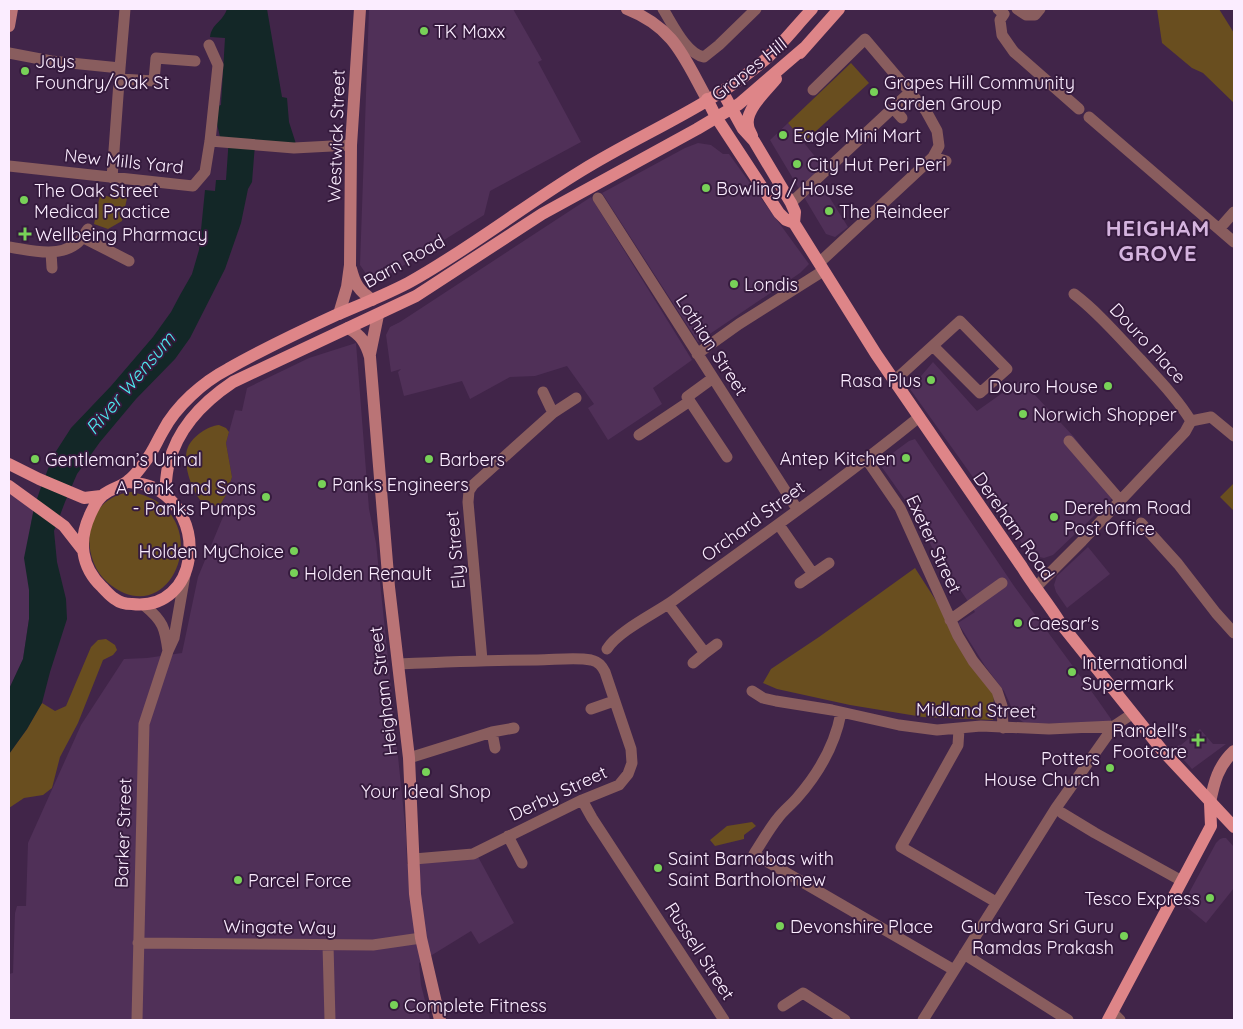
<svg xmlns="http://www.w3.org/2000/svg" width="1243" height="1029" font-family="Quicksand,sans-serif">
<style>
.built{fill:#503058}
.green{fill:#694e1f}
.water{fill:#132727}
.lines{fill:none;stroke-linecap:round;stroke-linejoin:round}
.street{stroke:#895d5e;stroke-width:11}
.secondary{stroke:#ba7476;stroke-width:12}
.primary{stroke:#de8588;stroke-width:12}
.poi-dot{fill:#78d158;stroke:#361b3e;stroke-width:2}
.labels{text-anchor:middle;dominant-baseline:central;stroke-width:4;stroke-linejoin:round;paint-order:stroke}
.poi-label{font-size:18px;fill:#fbedff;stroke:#361b3e;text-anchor:start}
.street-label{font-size:18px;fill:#fbedff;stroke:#361b3e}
.water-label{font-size:19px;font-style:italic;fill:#4de9ee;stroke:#361b3e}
.district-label{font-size:22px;font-weight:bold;letter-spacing:1px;fill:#d5b4df;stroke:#361b3e}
</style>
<rect width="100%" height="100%" fill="#412549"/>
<path class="built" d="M369,9H513L542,60L538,62L581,142L490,191L484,215L385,277L369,278L360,265Z
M788,123L821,164L813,171L848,227L835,237L826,234L770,140Z
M698,143L711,145L723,154H729L809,264L800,273L698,342L602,193L685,148Z
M591,197L692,360L653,388L662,404L608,440L588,408L594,404L567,366L535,376L510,377L470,399L462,381L404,396L398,372L401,369L391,372L386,335L390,327L400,322Z
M356,343L369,509L376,543L406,834L407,864L424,863L477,855L514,923L479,944L471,931L419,963L421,985L430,1020H9V974L13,973L15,913L17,906H26L28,843L81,725L124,659L147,658L182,653L198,577L225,512L220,505L226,495L232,477L226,443L235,410L242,411L247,388L309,358Z
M933,362L977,411L1021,380L1074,437L1118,493L1053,555L1044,558L1030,555L1001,513L980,487L910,389Z
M915,439L1014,586L1097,699L1111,719V722L1026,724L1016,717L1004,691L985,666L958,623L975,612L933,549L915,514L879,463L909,441Z
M9,491L34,508L31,525L29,619L23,659L9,689Z
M1088,547L1110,574L1067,608L1056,592L1054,585L1057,576Z
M1200,729L1213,744H1226L1192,769L1172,747L1181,745Z
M1223,838H1226L1234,847V888L1206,923L1183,904L1216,843L1220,839Z"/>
<path class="green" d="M1157,9H1219L1234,33V103L1203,73L1192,68L1162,43Z
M851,63L869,83L804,142L788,123Z
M116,186L129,189L122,221L108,229L94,224L100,195L112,197Z
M219,425L226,428L229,432L226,443L232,477L226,495L220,505L208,507C193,499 181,462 188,447C193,436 208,426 219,425Z
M1234,483V511L1220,497Z
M131,492C222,508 173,639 107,582C93,570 87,548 90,530C93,509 110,494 131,492Z
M915,568L994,691L993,720L923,717L850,705L777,689L763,683L771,669L819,637Z
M106,639L115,645L117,650L113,655L103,660L78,723L60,757L52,788L43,795L24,798L9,808V754L27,729L42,703L55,711L66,706L91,647L98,640Z
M752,822L756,826L744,835V839L715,846L710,840L727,826Z"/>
<path class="water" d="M227,9H267L282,97L287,98L289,122L297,147L255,144L252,182L248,189L241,223L225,269L190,338L175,359L136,399L100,442L77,474L65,502L54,531L57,562L66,599L67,619L50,672L42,703L27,729L9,754V689L23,659L29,619V590L24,558L34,508L40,490L53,456L71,428L111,386L153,337L171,312L180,295L192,274L199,250L205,190L215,191L216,180H226L229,137H220L217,124L218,106L221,105L225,38L210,37C212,23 222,23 227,9Z"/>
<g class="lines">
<path class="street" d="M663,9C672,23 686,54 704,57L719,45L756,9
M998,9L1004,14L1000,20L1002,35L1014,52L1079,109
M1017,9L1026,15H1035L1040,9
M9,53L51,61L120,68L112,178
M120,68L125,9
M120,79L154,81L156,58L195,61
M813,90L865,39L926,111L937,131L939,146L933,157L819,263
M893,108L902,118
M1089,117L1234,242
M210,141L294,148L351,145
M933,157L946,161
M9,166L193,186L205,172L210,141L218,65L209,45
M598,198L797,509
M791,203L910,92
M1219,229L1234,212
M82,237L129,261
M9,247C30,250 57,258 76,244C81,241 84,234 88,229
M51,252L52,268
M697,354L739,324L823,271
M713,378L687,397L727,457
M894,381L960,321L1007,369L980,393L933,346
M543,392L553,413
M1191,421L1211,417L1234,436
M639,435L690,401
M1069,441L1120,500
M867,460L900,508L958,636L973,661L997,691L1002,706L1003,728
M1141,523L1178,564L1216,613L1234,633
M779,525L813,574L800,583
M813,574L829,563
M1035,588L1082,541L1185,432L1191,421C1177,398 1158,379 1140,359C1119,337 1099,313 1074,294
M668,604L705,653L693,663
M145,606C163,621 165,628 168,651
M950,620L1002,583
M607,649C618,631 656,613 674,600C756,540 839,482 918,418
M705,653L717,644
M482,660L468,502L469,491L473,485L553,413L576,398
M398,664C444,662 491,660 537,660C554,660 575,657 591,660C599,662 602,666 605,672L631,749L632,763L628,774L619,785L582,800L473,854L414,859
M752,691L763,698L776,701L832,710L899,725L937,730L981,726L1049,729L1114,726
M591,709L614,701
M841,713C835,745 818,774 797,798C791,805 783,811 778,818C769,829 762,842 754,854L954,970
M959,729L958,745L901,847L996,902
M492,732L495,748
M409,758L492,732L514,728
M582,800L592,818L724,1020
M1062,813L1095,833L1182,881
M508,836L522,863
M138,943L373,945L421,938
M328,945L330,1020
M964,954L1068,1020
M783,1006L803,993L845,1020
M1113,1013L1120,1020
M137,1020L144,724L168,651L174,638L185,575
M923,1020L1056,808L1114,726L1132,714"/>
<path class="secondary" d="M627,9C675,28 684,58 707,99
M9,26L12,9
M351,269C355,285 359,290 372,300
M339,314L347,287L350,265L351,145L360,9
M348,328C361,335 366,343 370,357L389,587L409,758L415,894L421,938L440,1020
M370,354L378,315
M1210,803C1214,782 1218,766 1234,751"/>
<path class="primary" d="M800,53L839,9
M722,91L743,129L754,141L791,203L795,212L794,223L876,354L1022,567C1034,587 1049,604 1061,624L1162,750L1234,827
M707,99L716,117L779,213L786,220L794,223
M752,136C751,133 748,129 748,125C745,110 767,90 776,79
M9,464L39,479L84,498L101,496
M128,482C136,483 145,484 152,487C210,513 199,612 132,604C126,604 120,603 115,599C110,596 106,591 102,587C81,567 78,541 90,515C93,508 97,500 103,495C111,488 122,487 129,480C135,476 140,468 145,462C153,452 157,441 163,431C176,406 203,382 228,369C263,349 299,332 336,315C360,305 385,295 408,283C468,250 522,207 581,171C642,133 712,106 767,58C783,43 797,25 812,9
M9,486L64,526L82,549
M165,494C166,484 166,473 169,463C178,427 203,402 233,382L416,296L542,214L697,129L739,104L804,48
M1108,1020L1211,826L1210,803"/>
</g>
<g class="poi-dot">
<circle cx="424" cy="31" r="5"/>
<circle cx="25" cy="71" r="5"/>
<circle cx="874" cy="92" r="5"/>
<circle cx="783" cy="135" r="5"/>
<circle cx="797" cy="164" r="5"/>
<circle cx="706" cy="188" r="5"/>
<circle cx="24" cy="200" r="5"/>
<circle cx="829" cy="211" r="5"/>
<path d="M22.5 226.5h5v5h5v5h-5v5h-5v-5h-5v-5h5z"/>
<circle cx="734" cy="284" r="5"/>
<circle cx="931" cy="380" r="5"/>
<circle cx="1108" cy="386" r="5"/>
<circle cx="1023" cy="414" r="5"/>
<circle cx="906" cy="458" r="5"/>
<circle cx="35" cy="459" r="5"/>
<circle cx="429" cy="459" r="5"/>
<circle cx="322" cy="484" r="5"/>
<circle cx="266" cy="497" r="5"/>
<circle cx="1054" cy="517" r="5"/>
<circle cx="294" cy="551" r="5"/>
<circle cx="294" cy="573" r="5"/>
<circle cx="1018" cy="623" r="5"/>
<circle cx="1072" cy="672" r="5"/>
<path d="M1195.5 732.5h5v5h5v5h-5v5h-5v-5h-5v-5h5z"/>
<circle cx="1110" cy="768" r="5"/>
<circle cx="426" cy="772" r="5"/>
<circle cx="658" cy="868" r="5"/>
<circle cx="238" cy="880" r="5"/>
<circle cx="1210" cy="898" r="5"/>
<circle cx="780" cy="926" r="5"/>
<circle cx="1124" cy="936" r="5"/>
<circle cx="394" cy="1005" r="5"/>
</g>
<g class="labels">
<g class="poi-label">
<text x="434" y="31">TK Maxx</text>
<text x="35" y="61">Jays<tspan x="35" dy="21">Foundry/Oak St</tspan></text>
<text x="884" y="82">Grapes Hill Community<tspan x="884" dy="21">Garden Group</tspan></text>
<text x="793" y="135">Eagle Mini Mart</text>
<text x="807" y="164">City Hut Peri Peri</text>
<text x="716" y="188">Bowling / House</text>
<text x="34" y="190">The Oak Street<tspan x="34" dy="21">Medical Practice</tspan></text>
<text x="839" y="211">The Reindeer</text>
<text x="35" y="234">Wellbeing Pharmacy</text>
<text x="744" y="284">Londis</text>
<text x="921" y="380" text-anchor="end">Rasa Plus</text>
<text x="1098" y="386" text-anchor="end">Douro House</text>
<text x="1033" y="414">Norwich Shopper</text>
<text x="896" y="458" text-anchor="end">Antep Kitchen</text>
<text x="45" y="459">Gentleman’s Urinal</text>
<text x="439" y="459">Barbers</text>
<text x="332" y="484">Panks Engineers</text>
<text x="256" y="487" text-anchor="end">A Pank and Sons<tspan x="256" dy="21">- Panks Pumps</tspan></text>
<text x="1064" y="507">Dereham Road<tspan x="1064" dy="21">Post Office</tspan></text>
<text x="284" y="551" text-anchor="end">Holden MyChoice</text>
<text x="304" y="573">Holden Renault</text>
<text x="1028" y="623">Caesar's</text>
<text x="1082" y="662">International<tspan x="1082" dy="21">Supermark</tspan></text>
<text x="1187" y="730" text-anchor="end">Randell's<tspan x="1187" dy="21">Footcare</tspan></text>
<text x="1100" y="758" text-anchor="end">Potters<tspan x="1100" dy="21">House Church</tspan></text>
<text x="426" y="791" text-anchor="middle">Your Ideal Shop</text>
<text x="668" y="858">Saint Barnabas with<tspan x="668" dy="21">Saint Bartholomew</tspan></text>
<text x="248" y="880">Parcel Force</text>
<text x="1200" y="898" text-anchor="end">Tesco Express</text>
<text x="790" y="926">Devonshire Place</text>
<text x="1114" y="926" text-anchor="end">Gurdwara Sri Guru<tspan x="1114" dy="21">Ramdas Prakash</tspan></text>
<text x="404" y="1005">Complete Fitness</text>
</g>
<g class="street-label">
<text transform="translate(749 69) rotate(-38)">Grapes Hill</text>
<text transform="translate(336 136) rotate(-88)">Westwick Street</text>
<text transform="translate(124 161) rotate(6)">New Mills Yard</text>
<text transform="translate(404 261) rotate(-29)">Barn Road</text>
<text transform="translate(1148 343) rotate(47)">Douro Place</text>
<text transform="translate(712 345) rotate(57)">Lothian Street</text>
<text transform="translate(753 521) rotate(-36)">Orchard Street</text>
<text transform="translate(1014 526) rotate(55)">Dereham Road</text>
<text transform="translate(934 544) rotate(65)">Exeter Street</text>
<text transform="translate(455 550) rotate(-95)">Ely Street</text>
<text transform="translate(383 691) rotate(-97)">Heigham Street</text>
<text transform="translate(976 710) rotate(1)">Midland Street</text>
<text transform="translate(558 793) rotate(-25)">Derby Street</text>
<text transform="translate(123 833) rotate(-88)">Barker Street</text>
<text transform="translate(280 927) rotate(1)">Wingate Way</text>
<text transform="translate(700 951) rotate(57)">Russell Street</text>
</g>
<g class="water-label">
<text transform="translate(130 383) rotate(-50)">River Wensum</text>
</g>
<g class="district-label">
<text x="1158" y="228">HEIGHAM<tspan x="1158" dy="25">GROVE</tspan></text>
</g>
</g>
<rect width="1243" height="1029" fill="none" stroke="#fbedff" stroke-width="20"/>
</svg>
